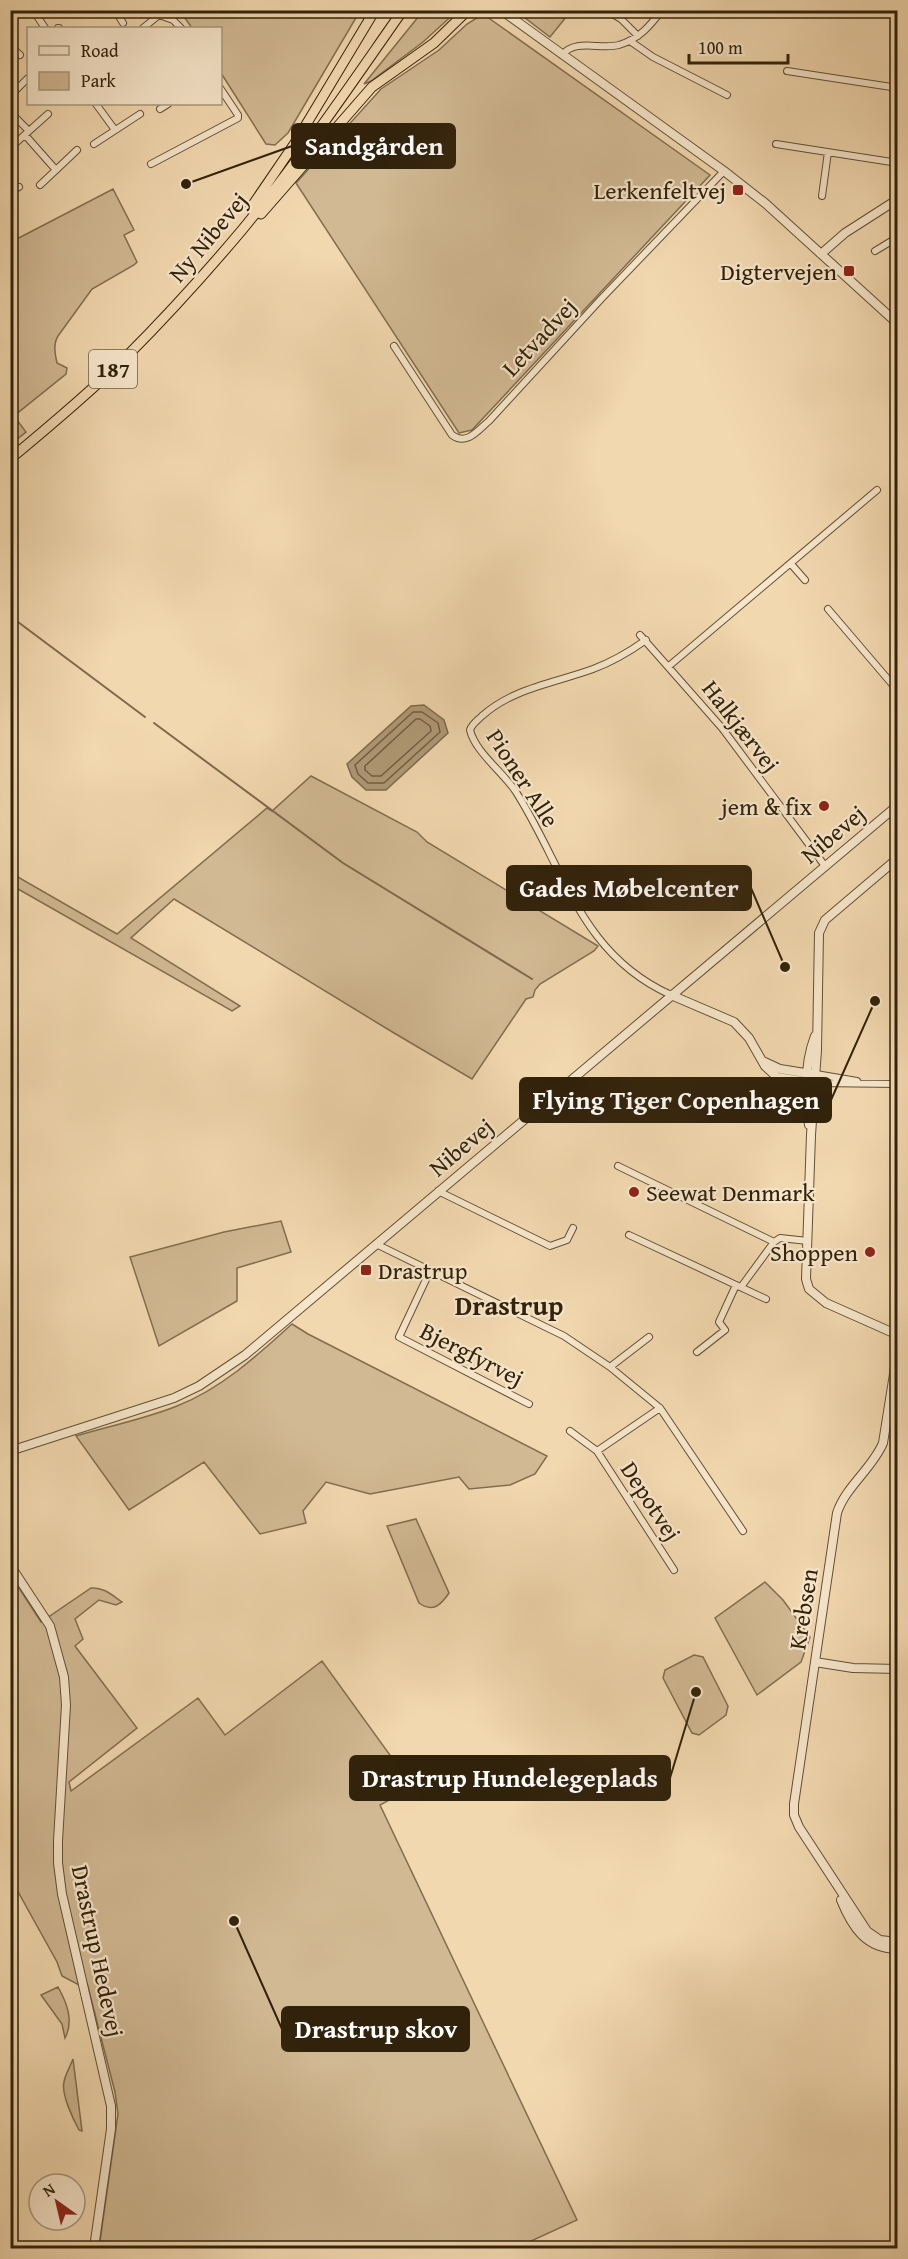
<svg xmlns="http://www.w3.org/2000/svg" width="908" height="2259" font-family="'Gentium Book Plus',serif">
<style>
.green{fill:#d1b993;stroke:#816e4f;stroke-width:1.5}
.water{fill:#b09a77;stroke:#7d6a4c;stroke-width:1.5}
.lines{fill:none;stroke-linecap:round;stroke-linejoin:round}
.shore{stroke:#705e41;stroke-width:1.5}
.stream{stroke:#7d6a4c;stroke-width:2}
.minor-casing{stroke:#615034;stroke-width:8}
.tertiary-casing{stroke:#615034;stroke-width:10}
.trunk-casing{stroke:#31220b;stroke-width:11}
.minor{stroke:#f7e6cb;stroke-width:6}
.tertiary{stroke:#f7e6cb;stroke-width:8}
.trunk{stroke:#f2d8af;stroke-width:9}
.poi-dot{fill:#8f2418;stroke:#f7e6cb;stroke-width:2}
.labels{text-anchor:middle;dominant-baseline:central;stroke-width:4.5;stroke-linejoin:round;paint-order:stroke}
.shield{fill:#f7e6cb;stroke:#6c5d45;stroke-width:1.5}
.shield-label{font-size:22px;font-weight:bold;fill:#31220b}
.poi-label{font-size:24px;fill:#31220b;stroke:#f7e6cb;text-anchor:end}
.street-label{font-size:24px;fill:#31220b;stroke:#f7e6cb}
.quarter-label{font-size:27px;font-weight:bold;fill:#31220b;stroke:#f7e6cb}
.leader{fill:none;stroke:#31220b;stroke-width:2}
.callout-dot{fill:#31220b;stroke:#f7e6cb;stroke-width:2}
.callout{fill:#31220b;stroke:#31220b;stroke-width:2}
.callout-label{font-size:26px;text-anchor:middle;font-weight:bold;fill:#fff}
</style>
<rect width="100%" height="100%" fill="#f2d8af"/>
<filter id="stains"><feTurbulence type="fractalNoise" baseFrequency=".00333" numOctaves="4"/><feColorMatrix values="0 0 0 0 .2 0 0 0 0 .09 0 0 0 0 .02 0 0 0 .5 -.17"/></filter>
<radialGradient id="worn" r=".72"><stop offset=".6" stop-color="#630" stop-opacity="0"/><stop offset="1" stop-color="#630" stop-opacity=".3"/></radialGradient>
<path class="green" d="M180,11H360L288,133L275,145L266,144L221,73L220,28H192Z
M423,11H457L423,42L371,81L364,84Z
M516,11H571L550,37Z
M483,14L710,175L472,430L459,433L296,183L381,89L439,50L467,24Z
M113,189L134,230L124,235L137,262L134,265L92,289L58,336C53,344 55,354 57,363L67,368L66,374L14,416L26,432L11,444V242Z
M311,776L417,832L427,842L598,946L594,951L540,984L535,990L533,997L526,999L472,1079L394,1033L174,899L131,938L240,1006L232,1011L11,885V873L117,934L267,808L272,811Z
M281,1221L291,1252L237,1268V1301L159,1346L130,1257L224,1232Z
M292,1324L308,1334L547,1456L535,1474L510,1485L469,1489L459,1477L370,1494L326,1482L303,1511L306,1523L260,1534L204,1462L129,1510L76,1436C109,1426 145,1419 177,1406C221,1389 258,1355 292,1324Z
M416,1519L449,1593C441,1605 433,1613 419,1603L387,1526Z
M10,1574L41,1622L91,1588C104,1587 112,1595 122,1602L116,1605L99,1600L75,1619L83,1639L75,1646L137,1728L69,1782L71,1791L198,1698L225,1735L322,1661L413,1787L380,1805L577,2220L516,2248H99L118,2114L115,2092L87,1983L79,1985L62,1976L57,1962L11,1879Z
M765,1582L783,1600L810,1637L801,1662L757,1695L715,1618Z
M694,1655L703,1657L728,1706L726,1715L699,1735L692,1733L663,1678L665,1670Z
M58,1987C67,2003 74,2021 65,2038L62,2024L41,1995Z
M73,2059L82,2131L79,2130C73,2119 61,2094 64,2082C65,2075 70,2067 73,2059Z"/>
<path class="water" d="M424,705L444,720L448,733L386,790H366L352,777L347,764L411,706Z"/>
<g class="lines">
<path class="shore" d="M413,712H422L438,723L440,732L384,783H368L358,774L355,765Z
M416,719H420L430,726L431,731L381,776H372L365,770V766Z"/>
<path class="stream" d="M10,616L145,717
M154,723L343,863L532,979"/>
<defs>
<path id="minor" d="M33,10L45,28
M115,10L123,23
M606,10L621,19L638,36
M892,10L898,11
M159,15L173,20L181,28
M58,28H59
M143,28L159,15L158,10
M630,41L653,57L727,95
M10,46L20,55
M562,55C576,38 600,50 619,45C639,39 650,26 662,10
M787,71L898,88
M10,96L28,78
M96,104L115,130
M160,109L168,104
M10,112L29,131L10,148
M29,131L48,114
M25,135L56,170L40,185
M94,144L140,114
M776,144L898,163
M151,164L238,118V115L220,88
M56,170L77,150
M10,192L19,187
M822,196L828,152
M875,251L898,237
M394,346L452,435C467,446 478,430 489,421L602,298L724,171
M791,564L805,580
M828,609L898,691
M640,635L722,728L825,866
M646,640C629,652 612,662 593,669C555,683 513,688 482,716C477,721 472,724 470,730C475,752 504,773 516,792C565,869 580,954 671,995
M669,666L877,490
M816,1074L857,1081
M815,1083L898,1084
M618,1166L774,1242
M438,1191L550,1246L567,1240L573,1228
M629,1235L766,1299
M376,1244L564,1336L610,1367L660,1408L743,1531
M430,1271L399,1337L529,1404
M741,1287L774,1242L780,1238L808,1241
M697,1352L725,1330L719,1322L736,1285
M610,1367L649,1337
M570,1431L597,1451L674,1570
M597,1451L660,1408"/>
<path id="tertiary" d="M501,10L724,171L765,203L898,324
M821,254L845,233L898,199
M898,858L825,920L819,933L817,1050L811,1135L806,1279L809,1289L826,1303L898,1335
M671,995L734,1022L749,1038L765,1066L777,1077L815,1083
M765,1062L780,1069L811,1074
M809,1125C805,1096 804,1064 815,1036
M898,1349L883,1443C872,1469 846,1486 837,1513L794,1804V1815L799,1827L867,1931L880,1940L898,1942
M10,1451L174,1398L199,1386L245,1355L898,805
M10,1565L50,1626L64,1677L66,1705L58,1841V1863L62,1894L111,2106V2129L94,2248
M815,1662L853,1668L898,1669
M841,1900C852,1927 866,1949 898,1949"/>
<path id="trunk" d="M250,209L295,143L375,10
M261,214L372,87L434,43L468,10
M10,459C50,426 89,393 126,357C166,317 205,274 242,230C300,160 351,84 403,10"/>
</defs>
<use href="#minor" class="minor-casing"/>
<use href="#tertiary" class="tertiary-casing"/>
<use href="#trunk" class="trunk-casing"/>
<use href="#minor" class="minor"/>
<use href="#tertiary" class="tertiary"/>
<use href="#trunk" class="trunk"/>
</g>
<g class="poi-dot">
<rect x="732" y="184" width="12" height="12" rx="3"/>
<rect x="843" y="265" width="12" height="12" rx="3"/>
<circle cx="824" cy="806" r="6"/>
<circle cx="634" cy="1192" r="6"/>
<circle cx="870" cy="1252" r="6"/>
<rect x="360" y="1264" width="12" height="12" rx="3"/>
</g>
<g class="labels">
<rect class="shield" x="89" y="350" width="48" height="38" rx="4.5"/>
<g class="shield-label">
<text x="113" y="369">187</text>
</g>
<g class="poi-label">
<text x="726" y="190">Lerkenfeltvej</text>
<text x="837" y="271">Digtervejen</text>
<text x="812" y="806">jem &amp; fix</text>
<text x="646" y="1192" text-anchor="start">Seewat Denmark</text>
<text x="858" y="1252">Shoppen</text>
<text x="378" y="1270" text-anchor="start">Drastrup</text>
</g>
<g class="street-label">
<text transform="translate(208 237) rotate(-50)">Ny Nibevej</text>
<text transform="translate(539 337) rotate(-47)">Letvadvej</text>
<text transform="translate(741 726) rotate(52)">Halkjærvej</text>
<text transform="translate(523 778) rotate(57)">Pioner Alle</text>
<text transform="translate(833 834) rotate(-40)">Nibevej</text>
<text transform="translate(461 1147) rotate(-40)">Nibevej</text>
<text transform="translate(472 1354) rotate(27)">Bjergfyrvej</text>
<text transform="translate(651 1501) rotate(57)">Depotvej</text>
<text transform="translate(803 1609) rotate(-81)">Krebsen</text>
<text transform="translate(98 1951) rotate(78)">Drastrup Hedevej</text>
</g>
<g class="quarter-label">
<text x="509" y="1305">Drastrup</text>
</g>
</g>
<path class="leader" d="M186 184L292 146M785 967L751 888M875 1001L831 1100M696 1692L670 1778M234 1921L282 2029"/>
<g class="callout-dot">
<circle cx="186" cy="184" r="6"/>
<circle cx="785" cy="967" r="6"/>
<circle cx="875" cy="1001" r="6"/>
<circle cx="696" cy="1692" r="6"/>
<circle cx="234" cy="1921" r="6"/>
</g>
<g class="callout">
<rect x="292" y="124" width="163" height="44" rx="6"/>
<rect x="507" y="866" width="244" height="44" rx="6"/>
<rect x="520" y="1078" width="311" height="44" rx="6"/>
<rect x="350" y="1756" width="320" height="44" rx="6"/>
<rect x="282" y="2007" width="187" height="44" rx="6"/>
</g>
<g class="callout-label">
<text x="374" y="155">Sandgården</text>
<text x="629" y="897">Gades Møbelcenter</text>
<text x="676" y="1109">Flying Tiger Copenhagen</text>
<text x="510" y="1787">Drastrup Hundelegeplads</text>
<text x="376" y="2038">Drastrup skov</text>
</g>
<rect width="908" height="2259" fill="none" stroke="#f2d8af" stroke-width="36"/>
<rect x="12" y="12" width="884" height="2235" fill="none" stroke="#31220b" stroke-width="3"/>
<rect x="18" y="18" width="872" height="2223" fill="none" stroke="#31220b" stroke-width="1.5"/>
<rect x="27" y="27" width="195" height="78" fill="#f7e6cb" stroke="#a8987e" stroke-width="1.5"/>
<rect x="39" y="46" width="30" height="9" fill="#f7e6cb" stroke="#a8987e" stroke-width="1.5"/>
<text x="81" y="57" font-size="18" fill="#31220b">Road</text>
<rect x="39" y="72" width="30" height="18" fill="#d1b993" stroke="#a8987e" stroke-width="1.5"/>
<text x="81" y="87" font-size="18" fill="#31220b">Park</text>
<g transform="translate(57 2202) rotate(326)"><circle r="28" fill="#f7e6cb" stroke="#a8987e" stroke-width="1.5"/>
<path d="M0-4.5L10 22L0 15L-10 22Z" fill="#8f2418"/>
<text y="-9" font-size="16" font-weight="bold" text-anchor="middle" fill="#31220b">N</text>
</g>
<path d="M689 54v9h99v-9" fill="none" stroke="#31220b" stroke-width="3"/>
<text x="698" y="54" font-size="18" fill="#31220b" stroke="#f7e6cb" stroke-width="4.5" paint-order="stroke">100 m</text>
<rect width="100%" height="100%" filter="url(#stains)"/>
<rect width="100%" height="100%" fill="url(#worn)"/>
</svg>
